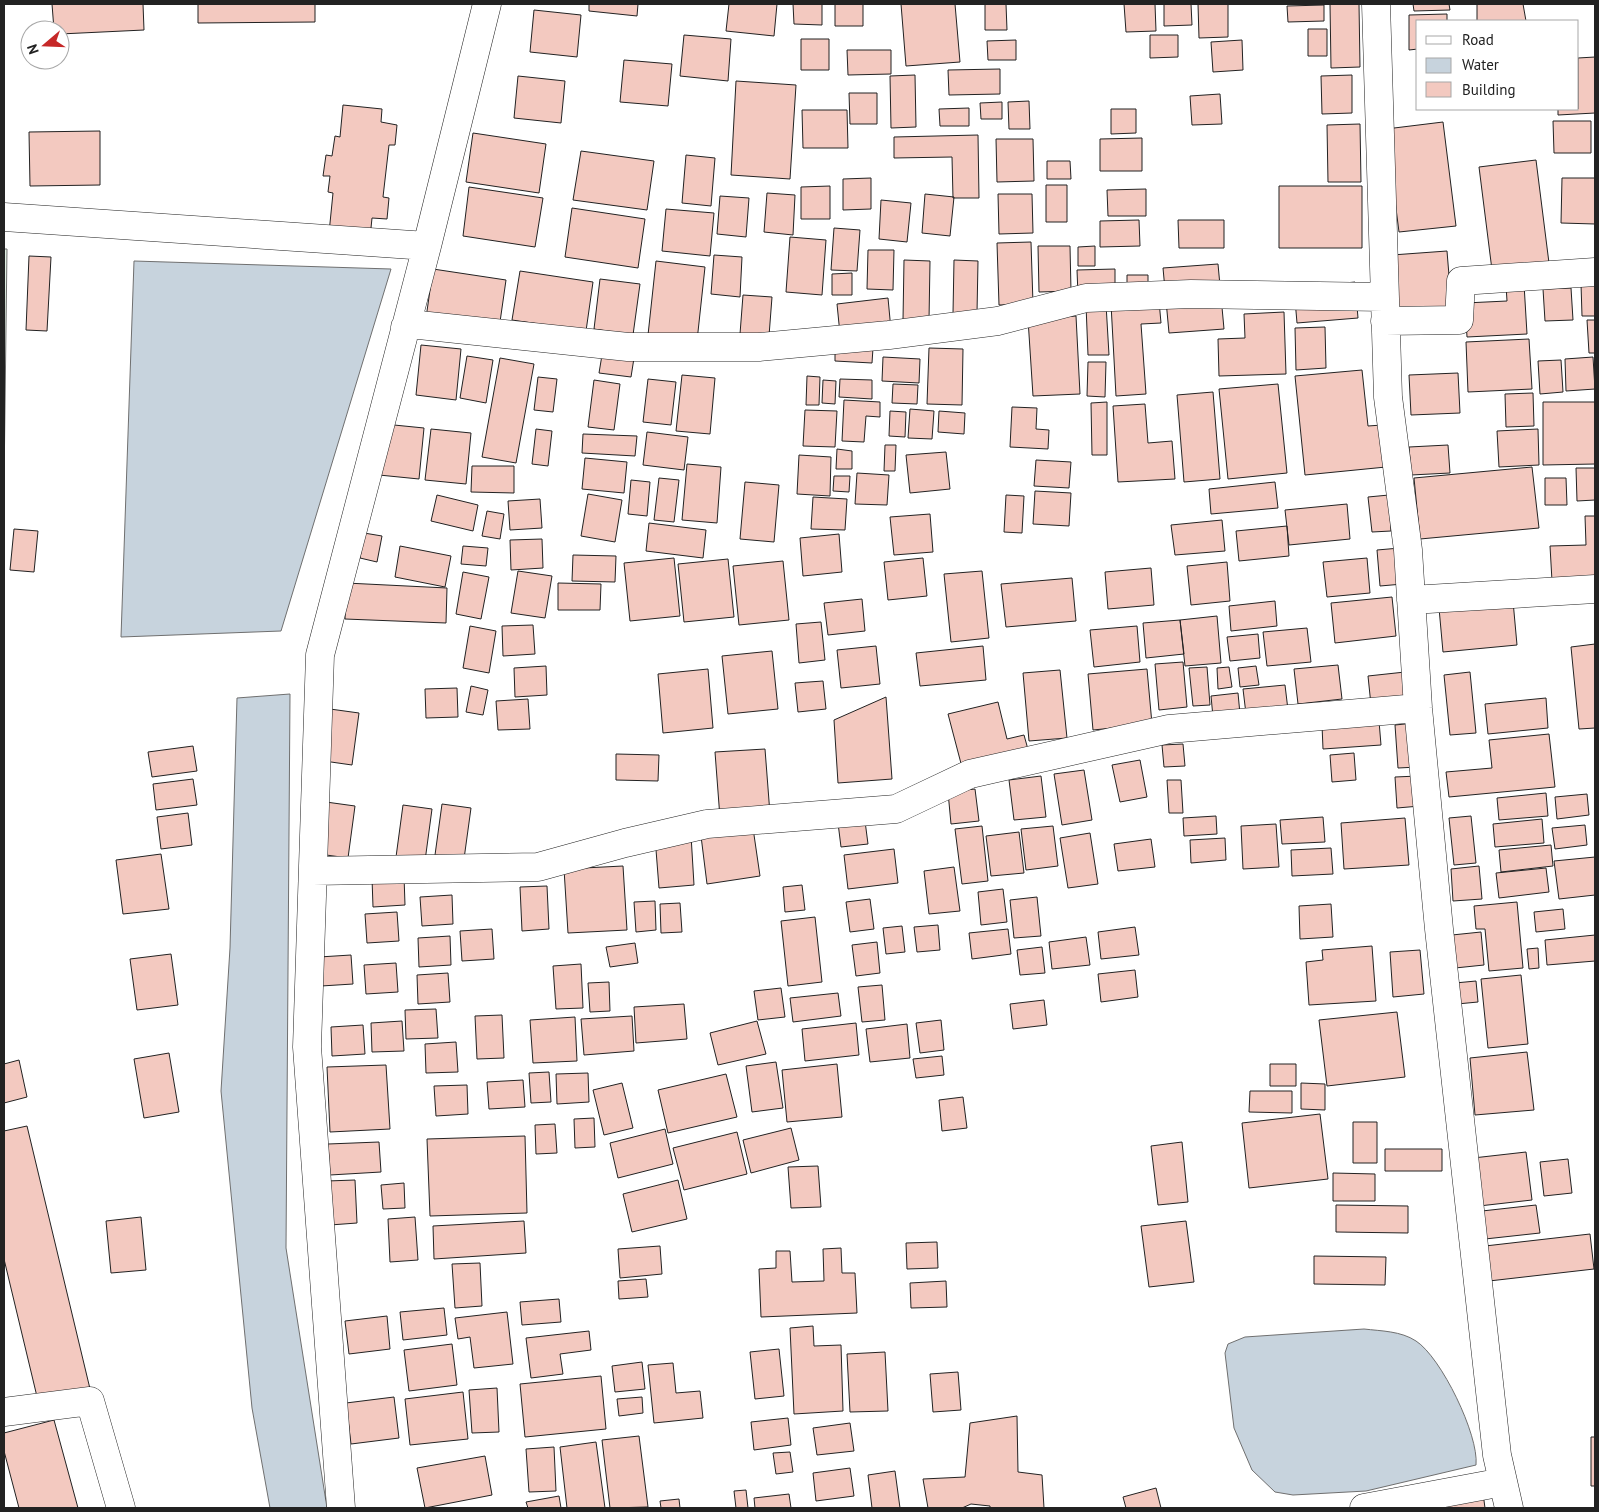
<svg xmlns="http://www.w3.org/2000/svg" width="1599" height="1512" font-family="'PT Sans',sans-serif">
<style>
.green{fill:#e0efe3;stroke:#6f6f6f}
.water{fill:#c7d3dd;stroke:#6f6f6f}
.building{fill:#f3c9c0;stroke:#222}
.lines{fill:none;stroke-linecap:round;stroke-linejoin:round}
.minor-casing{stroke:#222;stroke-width:29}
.minor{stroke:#fff;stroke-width:28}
</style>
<rect width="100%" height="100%" fill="#fff"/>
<path class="green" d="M4,249H7L4,486Z"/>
<path class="water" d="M134,261L391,269L281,631L121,637Z
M290,694L286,1248L327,1508H270L252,1408L221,1091L230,948L237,698Z
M1364,1329C1381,1331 1401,1331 1416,1341C1441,1357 1479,1435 1476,1465L1366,1491L1293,1495L1275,1492L1252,1470L1234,1428L1225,1353L1228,1344L1245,1337Z"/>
<path class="building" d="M52,4H143L144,30L60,34V30H54Z
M198,4H315V22L198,23Z
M589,4H638L637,16L589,11Z
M729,4H777L774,36L726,31Z
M793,4H822V25L794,24Z
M835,4H863V26H835Z
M901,4H955L960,62L906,66Z
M985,4H1006L1007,30H985Z
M1124,4H1155L1156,31L1126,32Z
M1164,4H1191L1192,25L1164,26Z
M1198,4H1228V37L1199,38Z
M1330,4H1359L1360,67L1331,68Z
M1413,4H1449L1450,10L1414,11Z
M1477,4H1523L1526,21H1477Z
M1324,5V21L1288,22L1287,6Z
M534,10L581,15L577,57L530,52Z
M1447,14V21H1418V49L1409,50V15Z
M1308,29H1327V56H1308Z
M684,35L731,39L728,81L680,76Z
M1150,35H1178V57L1150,58Z
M801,39H829V70H801Z
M1016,40V60H988L987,41Z
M1242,40L1243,70L1213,72L1211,42Z
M847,50H891V74L848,75Z
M1595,57V113L1558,115V109H1578V58Z
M624,60L672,64L668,106L620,102Z
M1000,69V94L949,95L948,70Z
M915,75L916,127L891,128L890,76Z
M1352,75V113L1322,114L1321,76Z
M518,76L565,81L561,123L514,118Z
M736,81L796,85L790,179L731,175Z
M849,93H877V124H850Z
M1220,94L1222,124L1192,125L1190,96Z
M1029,101L1030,129H1009L1008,102Z
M1002,102V119H981L980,103Z
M343,105L382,109L381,122L397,125L395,145H389L383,197L389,198L387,219L372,218L370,238L329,233L333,193L328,192L330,176H323L326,155L332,156L335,136L340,137Z
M969,108V126H940L939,109Z
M1111,109H1136V133L1111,134Z
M802,110H847L848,148H803Z
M1553,121H1591V153H1554Z
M1443,122L1456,226L1399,232L1386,129Z
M1360,124L1361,182H1328L1327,125Z
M100,131V185L30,186L29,132Z
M473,133L546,144L539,193L466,182Z
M978,135L979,198H953L952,157L894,158V137Z
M1142,138V171H1100V139Z
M996,139H1033L1034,181L997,182Z
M581,151L654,161L647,210L573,200Z
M686,155L715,158L711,206L682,203Z
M1536,160L1549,263L1492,270L1479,167Z
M1047,161H1070L1071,179H1047Z
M871,178V209L843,210V179Z
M1562,178H1595V224L1561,223Z
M1046,185H1067V222H1046Z
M830,186V219H801V187Z
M1279,186H1362V248H1279Z
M469,187L543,198L535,247L463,236Z
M1146,189V216H1108L1107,190Z
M767,193L795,195L793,235L764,232Z
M925,194L954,197L950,236L922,233Z
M998,194H1032L1033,233L999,234Z
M720,196L749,198L746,237L717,234Z
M881,200L911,203L907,242L879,239Z
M572,208L645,219L638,268L565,257Z
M666,209L714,213L710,256L662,251Z
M1139,220L1140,246L1100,247V221Z
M1178,220H1224V248H1179Z
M834,228L860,230L857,271L831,270Z
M790,237L826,240L822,295L786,292Z
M1031,242L1033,304L999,305L997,243Z
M1038,246H1070L1071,291L1039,292Z
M1095,246V266H1078V247Z
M868,250H894L893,290L867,289Z
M1447,251L1452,312L1396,316L1392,255Z
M714,255L742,257L740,297L711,294Z
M29,256L51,257L47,331L26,330Z
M904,260L930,261L929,320H903Z
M954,260L978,261L977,313H953Z
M656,261L705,267L697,341L648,335Z
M1218,264L1224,329L1169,333L1163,268Z
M433,269L506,280L499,329L426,318Z
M1115,269V294L1078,295L1077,270Z
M520,271L593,282L586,331L512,320Z
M852,273V295H832V274Z
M1127,275H1148V292H1127Z
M600,279L640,284L633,335L594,329Z
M1355,282L1358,318L1297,323L1294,288Z
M1595,283V316H1582L1581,284Z
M1524,284L1527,334L1467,337L1465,303L1507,301L1506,285Z
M1571,288L1573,320L1545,321L1543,289Z
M743,295L772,297L769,336L740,334Z
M888,298L891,330L840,334L837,304Z
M1159,301L1161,323L1141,324L1146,394L1116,396L1111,304Z
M1106,304L1109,355H1088L1086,305Z
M1284,312L1286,374L1219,376L1218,339L1245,338L1244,314Z
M1076,316L1080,394L1033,396L1028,319Z
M1587,320H1595V353H1589Z
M1325,327L1326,368L1296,370L1295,328Z
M1529,339L1532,389L1468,392L1466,342Z
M421,345L461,349L456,400L416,395Z
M835,346L873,348L872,363L835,361Z
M929,348L963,349L962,405L927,404Z
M602,355L634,358L631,377L599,373Z
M467,356L493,360L486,403L460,398Z
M883,357L920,359L919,383L882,381Z
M1593,357L1595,389L1566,391L1565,359Z
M500,358L534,364L516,463L482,457Z
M1561,360L1563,392L1540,394L1538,361Z
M1088,362H1106L1105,397L1087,396Z
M1362,370L1368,426L1382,425L1386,467L1305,475L1295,376Z
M1458,373L1460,413L1411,415L1409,375Z
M682,375L715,378L710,434L676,431Z
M807,376L820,377L819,405H806Z
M538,377L557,379L553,412L534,410Z
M648,379L676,382L671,425L643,422Z
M840,379L872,380V399L839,397Z
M594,380L620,384L614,430L588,427Z
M823,380L836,381L835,404L822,403Z
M893,384L918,385L917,404L892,403Z
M1278,384L1287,473L1228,479L1219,389Z
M1213,392L1220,479L1184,482L1177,395Z
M1533,393L1534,426L1506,427L1505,394Z
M844,400L880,402V417L866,416L864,442L842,441Z
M1107,402V455H1092L1091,403Z
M1543,402H1595V464L1543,465Z
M1145,404L1148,443L1172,441L1175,479L1118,482L1113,406Z
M1012,407L1037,408L1036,429L1049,430L1048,449L1010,447Z
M910,409L934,411L932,439L908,438Z
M805,410L837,411L835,447L803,446Z
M890,411L906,412L905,437L889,436Z
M939,411L965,413L964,434L938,432Z
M384,424L424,428L419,479L379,475Z
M431,429L471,433L466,484L425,480Z
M536,429L552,431L548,466L532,464Z
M1538,429L1539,465L1499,467L1497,431Z
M647,432L688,437L684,470L643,465Z
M583,434L637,436L635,456L582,453Z
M885,445H896L895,471H884Z
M1448,445L1450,473L1411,475L1409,447Z
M837,449L852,451V469H836Z
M946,452L950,489L910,493L906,455Z
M799,455L831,457L830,496L797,494Z
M585,458L627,462L624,493L582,489Z
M1036,460L1071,462L1069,488L1034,486Z
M687,464L721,467L717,523L682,520Z
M472,466H514V493L471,492Z
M1532,467L1539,528L1420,539L1414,478Z
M1576,468H1595V500L1577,501Z
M857,473L889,475L887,505L855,504Z
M834,476H850L849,492L833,491Z
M659,478L679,480L674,522L654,520Z
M1545,478H1566L1567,505H1545Z
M631,480L650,482L647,516L628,514Z
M745,482L779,485L774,542L740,539Z
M1275,482L1278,508L1211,514L1209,489Z
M1035,491L1071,493L1069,526L1033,524Z
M588,494L622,500L615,542L581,536Z
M437,495L478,505L473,531L431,521Z
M1006,495L1024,496L1022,533L1004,532Z
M1389,495L1391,531L1372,532L1368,497Z
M813,497L847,499L845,530L811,529Z
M540,499L542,528L510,530L508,501Z
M1347,504L1350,539L1289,545L1285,510Z
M487,511L504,514L500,539L482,536Z
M930,514L933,552L894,555L890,517Z
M1585,516H1595V579L1552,581L1550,546L1586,545Z
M1222,520L1225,551L1175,555L1171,525Z
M649,523L706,530L703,558L646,551Z
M1287,526L1289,556L1239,561L1236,531Z
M14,529L38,531L34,572L10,570Z
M364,533L382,536L377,562L360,558Z
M839,534L842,572L803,576L800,538Z
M542,539L543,568L511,570L510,540Z
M400,546L451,556L445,587L395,577Z
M463,546L488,548L486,566L461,564Z
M1400,548L1403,584L1380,586L1377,550Z
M573,555L616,556L615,582L572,581Z
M674,558L680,616L630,621L624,563Z
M923,558L927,596L888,600L884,562Z
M1367,558L1370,593L1327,597L1323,562Z
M728,559L734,617L684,622L678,564Z
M783,561L789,620L739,625L733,566Z
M1227,562L1230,601L1191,605L1187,566Z
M1151,568L1154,605L1108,609L1105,572Z
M518,571L552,576L545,618L511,613Z
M982,571L989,638L951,642L944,574Z
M463,572L489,577L481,619L456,614Z
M1072,578L1076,621L1006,627L1001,584Z
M346,583L447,588L446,623L345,619Z
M558,583L601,584L600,610H558Z
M1392,597L1396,636L1335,643L1331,603Z
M862,599L865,631L828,635L824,603Z
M1275,601L1277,626L1231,631L1229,606Z
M1513,601L1517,645L1443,652L1439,608Z
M1217,616L1221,663L1185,666L1180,620Z
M1180,620L1184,654L1146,658L1143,623Z
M821,622L825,660L799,663L796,624Z
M533,625L535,654L503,656L502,626Z
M470,626L496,631L489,673L463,668Z
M1137,626L1140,662L1094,667L1090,630Z
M1307,628L1311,662L1267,666L1263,632Z
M1258,634L1260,658L1230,661L1227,637Z
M1595,644V728L1579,729L1571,647Z
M876,646L880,684L841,688L837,650Z
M983,646L986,680L920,686L916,653Z
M772,651L778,709L728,714L722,656Z
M1183,662L1187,707L1159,710L1155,664Z
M1338,665L1342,699L1298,704L1294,669Z
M546,666L547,695L515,697L514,668Z
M1256,666L1259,685L1240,687L1238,668Z
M1207,667L1210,705L1193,706L1189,668Z
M1229,667L1232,687L1218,689L1217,668Z
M708,669L713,728L663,733L658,674Z
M1147,669L1152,724L1093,730L1088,674Z
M1060,670L1067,738L1029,741L1023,673Z
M1405,672L1408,702L1371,705L1368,676Z
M1470,672L1476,733L1450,735L1444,675Z
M823,681L826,709L798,712L795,683Z
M1285,685L1288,710L1246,714L1243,689Z
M471,686L488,690L483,715L466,712Z
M457,688L458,717L426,718L425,689Z
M1238,693L1240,714L1213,717L1211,696Z
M886,697L892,779L838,783L834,720Z
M1546,698L1548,728L1488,734L1485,704Z
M528,699L530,729L498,730L496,701Z
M998,702L1007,739L1024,735L1029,753L963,771L948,714Z
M330,709L359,713L352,765L324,761Z
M1379,721L1381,745L1323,749L1322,725Z
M1415,723L1418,767L1398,768L1395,725Z
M1549,734L1555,787L1449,797L1446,772L1492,768L1489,740Z
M1183,744L1185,766L1164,767L1162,745Z
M193,746L197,771L152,777L148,752Z
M765,749L770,814L720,818L715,752Z
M1354,753L1356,780L1332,782L1330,755Z
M616,754L659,755L658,781L616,780Z
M1140,760L1147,797L1120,802L1112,765Z
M1084,770L1092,820L1062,825L1054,774Z
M1041,776L1046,817L1014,820L1009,780Z
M1418,776L1420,806L1397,808L1395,777Z
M193,779L197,805L156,810L153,784Z
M1167,780H1181L1183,813H1169Z
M975,789L979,821L951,824L948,792Z
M1546,793L1548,816L1499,820L1497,798Z
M1587,794L1589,815L1557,819L1555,797Z
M326,802L355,806L348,858L319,854Z
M442,804L471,808L464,859L435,855Z
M403,805L432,809L425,861L396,857Z
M188,813L192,845L161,849L157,817Z
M1216,816L1217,834L1184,836L1183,818Z
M1471,816L1476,863L1454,865L1449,818Z
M1323,817L1325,842L1282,844L1280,820Z
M1405,818L1409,865L1344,869L1341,823Z
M1542,819L1544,843L1495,847L1493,824Z
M865,821L868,844L841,847L838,823Z
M1276,824L1279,867L1243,869L1241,826Z
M1585,825L1587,845L1555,849L1552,828Z
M982,826L988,881L962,884L955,829Z
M1053,826L1058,866L1026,870L1021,829Z
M753,828L760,876L707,884L701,836Z
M1019,832L1024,873L991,876L986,836Z
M1090,833L1098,884L1068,888L1060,838Z
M691,835L694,885L659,888L655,837Z
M1225,838L1226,860L1191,863L1190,840Z
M1151,839L1155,867L1118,871L1114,844Z
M1551,845L1553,866L1501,872L1499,850Z
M1331,848L1333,874L1292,876L1291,850Z
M894,849L898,883L848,889L844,855Z
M161,854L169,909L123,914L116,860Z
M1595,857V895L1559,899L1554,861Z
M623,866L627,930L568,933L564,869Z
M1479,866L1482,899L1453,901L1451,869Z
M954,867L960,911L929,914L924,871Z
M1546,868L1549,892L1499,898L1496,873Z
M404,876L405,905L373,907L372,878Z
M802,885L805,910L785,912L783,887Z
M547,886L549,929L522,931L520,887Z
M1003,889L1007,922L981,925L978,892Z
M452,895L453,924L422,926L420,897Z
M1037,897L1041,936L1014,938L1010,900Z
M870,899L874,929L850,932L846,902Z
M655,901L656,930L636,932L634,902Z
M1517,902L1523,968L1489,971L1485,929H1476L1474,906Z
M680,903L682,932L661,933L660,904Z
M1331,904L1333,937L1300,939L1299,906Z
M1563,909L1565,929L1536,932L1534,912Z
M397,912L399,941L367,943L365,914Z
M815,917L822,982L788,986L781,921Z
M938,925L940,950L917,952L914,927Z
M902,926L905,952L886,954L883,928Z
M1135,927L1139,955L1101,959L1098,932Z
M492,929L494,959L462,961L460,931Z
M1008,929L1011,954L972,959L969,933Z
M1481,932L1484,965L1455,968L1452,935Z
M1595,935V961L1547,965L1545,940Z
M450,936L451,965L419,967L418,938Z
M1086,937L1090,965L1052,969L1049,942Z
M877,942L880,973L856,976L852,945Z
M635,943L638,963L610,967L606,947Z
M1372,946L1376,1001L1309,1005L1306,962L1323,960L1322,950Z
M1042,947L1045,973L1020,975L1017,950Z
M1538,948L1539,968L1529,969L1527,949Z
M1420,950L1424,994L1393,997L1390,952Z
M171,954L178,1005L137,1010L130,959Z
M351,955L353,984L321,986L319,957Z
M396,963L398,992L366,994L364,965Z
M581,964L583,1008L556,1009L553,966Z
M1135,970L1138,997L1101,1002L1098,974Z
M448,973L450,1002L418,1004L417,975Z
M1521,975L1528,1044L1488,1048L1481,979Z
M1476,981L1478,1002L1457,1004L1455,983Z
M609,982L610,1011L590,1012L588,983Z
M882,985L885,1020L862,1022L858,987Z
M781,988L785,1017L758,1020L754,991Z
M838,993L841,1016L793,1022L790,998Z
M1044,1000L1047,1025L1013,1029L1010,1004Z
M684,1004L687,1039L636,1043L634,1007Z
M436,1009L438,1038L406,1039L405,1010Z
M1397,1012L1405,1077L1327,1086L1319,1020Z
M502,1015L504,1058L477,1059L475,1016Z
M632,1016L634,1051L584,1055L581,1019Z
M575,1017L577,1061L533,1063L530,1020Z
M941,1020L944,1050L920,1053L916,1023Z
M402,1021L404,1051L372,1052L371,1023Z
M757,1021L766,1054L718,1065L710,1033Z
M856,1023L859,1055L805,1061L802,1029Z
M907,1024L910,1058L870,1062L866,1029Z
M363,1025L365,1054L332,1056L331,1027Z
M456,1042L458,1072L426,1073L425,1044Z
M1527,1052L1534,1110L1475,1115L1470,1058Z
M169,1053L179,1112L144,1118L134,1059Z
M942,1056L944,1075L916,1078L913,1059Z
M19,1060L27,1097L4,1103V1064Z
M776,1062L783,1108L752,1112L746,1066Z
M837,1064L842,1117L787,1122L782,1070Z
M1270,1064H1296V1086H1270Z
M386,1065L390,1129L330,1132L327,1067Z
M549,1072L551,1102L531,1103L529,1073Z
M588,1073L589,1102L557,1104L556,1074Z
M726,1074L737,1117L668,1133L658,1090Z
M523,1080L525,1107L489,1109L487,1082Z
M622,1083L633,1128L604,1135L593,1090Z
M1301,1083L1325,1084V1110L1301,1109Z
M467,1085L468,1114L436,1116L434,1086Z
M1250,1091H1292V1113L1249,1112Z
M963,1097L967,1128L942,1131L939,1100Z
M1320,1114L1328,1179L1249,1188L1242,1123Z
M594,1118L595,1147L575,1148L574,1119Z
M1353,1122H1377V1163H1353Z
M555,1124L557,1153L536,1154L535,1125Z
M27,1126L91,1393L39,1405L4,1259V1131Z
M791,1128L799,1160L751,1173L743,1140Z
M665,1129L673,1164L618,1178L610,1143Z
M737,1132L747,1174L684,1190L673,1148Z
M525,1136L527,1213L430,1216L427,1139Z
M379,1142L381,1172L330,1175L328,1144Z
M1182,1142L1188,1202L1158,1205L1151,1146Z
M1385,1149H1442V1171H1385Z
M1526,1152L1532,1200L1479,1206L1473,1158Z
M1568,1159L1572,1193L1544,1196L1540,1162Z
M818,1166L821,1207L791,1208L788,1167Z
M1333,1173L1375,1174V1201H1333Z
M355,1180L357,1223L330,1225L327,1181Z
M678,1180L687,1219L632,1232L623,1194Z
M404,1183L405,1208L383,1209L381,1185Z
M1336,1205L1408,1206V1233L1336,1232Z
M1536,1205L1540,1233L1485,1239L1482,1211Z
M141,1217L146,1270L111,1273L106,1221Z
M415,1217L418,1260L390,1262L388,1219Z
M524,1221L526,1253L434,1259L433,1226Z
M1186,1221L1194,1282L1149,1287L1141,1226Z
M1590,1234L1594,1269L1489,1281L1485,1246Z
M937,1242L938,1268L907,1269L906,1243Z
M660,1246L662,1274L620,1278L618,1249Z
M841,1248L842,1273H855L857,1313L761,1317L759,1269L776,1268V1251H790L792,1282L824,1281L823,1249Z
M1314,1256L1386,1257L1385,1285L1314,1284Z
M480,1263L482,1306L455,1308L452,1264Z
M646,1279L648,1297L619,1299L618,1281Z
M946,1281L947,1307L911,1308L910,1283Z
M559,1299L561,1322L522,1325L520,1302Z
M444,1308L447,1335L403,1340L400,1312Z
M507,1312L513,1364L474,1368L470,1337L458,1339L455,1318Z
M387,1316L390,1349L349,1354L345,1321Z
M813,1326L814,1346L841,1345L843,1411L794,1414L790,1328Z
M589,1331L591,1350L560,1354L563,1374L531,1378L526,1338Z
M452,1344L457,1385L409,1391L404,1350Z
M779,1349L784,1396L755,1399L750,1352Z
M885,1352L888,1411L850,1412L847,1354Z
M642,1362L645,1389L615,1392L612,1366Z
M673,1363L676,1393L700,1391L703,1418L654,1423L648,1365Z
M958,1372L961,1410L933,1412L930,1374Z
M601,1376L606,1429L525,1437L520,1384Z
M497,1388L499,1432L472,1433L469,1390Z
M463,1392L468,1439L410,1445L405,1399Z
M394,1397L399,1438L351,1444L346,1403Z
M642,1397L643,1413L619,1416L617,1399Z
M1017,1416L1018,1472L1042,1475L1044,1508H990V1506L971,1504L962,1508H928L923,1479L965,1477L970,1423Z
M788,1418L791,1445L754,1450L751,1422Z
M54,1420L78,1508H19L4,1451V1433Z
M850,1423L854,1451L817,1455L813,1428Z
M639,1436L648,1507L610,1508L602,1440Z
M1591,1437H1595V1486H1591Z
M596,1442L605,1508H567L560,1447Z
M554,1447L556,1491L529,1492L526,1449Z
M790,1452L793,1472L776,1474L773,1453Z
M485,1456L492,1495L425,1508L417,1468Z
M850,1468L854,1496L816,1501L813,1473Z
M895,1471L900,1508H872L868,1475Z
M1156,1488L1161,1508H1126L1123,1497Z
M746,1490L748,1508H736L734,1491Z
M1483,1493L1485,1508H1439L1438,1500Z
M789,1494L791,1508H755L754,1498Z
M559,1496L561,1508H528L526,1502Z
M679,1499L680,1508H661L660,1501Z"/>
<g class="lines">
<defs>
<path id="minor" d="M1376,4L1388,397L1408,550L1418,708L1439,929L1497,1455L1509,1508
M4,217L427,246
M1385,321L1459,320L1461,281L1595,272
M405,327L419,325L628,347H759L889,335L998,321L1086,298L1191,294L1383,297
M1411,600L1595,589
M313,871L538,867L625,843L707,824L896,809L970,774L1169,729L1418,708
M4,1412L90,1401L121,1508
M341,1508L307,1047L320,655L427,246L487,4
M1364,1508L1503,1482"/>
</defs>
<use href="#minor" class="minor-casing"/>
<use href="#minor" class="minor"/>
</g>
<rect width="1599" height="1512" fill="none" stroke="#222222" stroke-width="10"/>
<rect x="1416" y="20" width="162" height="90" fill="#ffffff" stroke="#a7a7a7"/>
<rect x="1426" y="36" width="25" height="8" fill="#ffffff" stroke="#a7a7a7"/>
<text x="1462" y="45" font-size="15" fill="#222222">Road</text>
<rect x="1426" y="58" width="25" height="15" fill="#c7d3dd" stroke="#a7a7a7"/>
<text x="1462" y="70" font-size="15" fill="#222222">Water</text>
<rect x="1426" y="82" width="25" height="15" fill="#f3c9c0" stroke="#a7a7a7"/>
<text x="1462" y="95" font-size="15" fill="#222222">Building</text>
<g transform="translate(45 45) rotate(251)"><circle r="24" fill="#ffffff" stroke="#a7a7a7"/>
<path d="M0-4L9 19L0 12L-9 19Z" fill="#c62828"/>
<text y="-8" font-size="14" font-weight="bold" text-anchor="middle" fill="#222222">N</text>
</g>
</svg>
